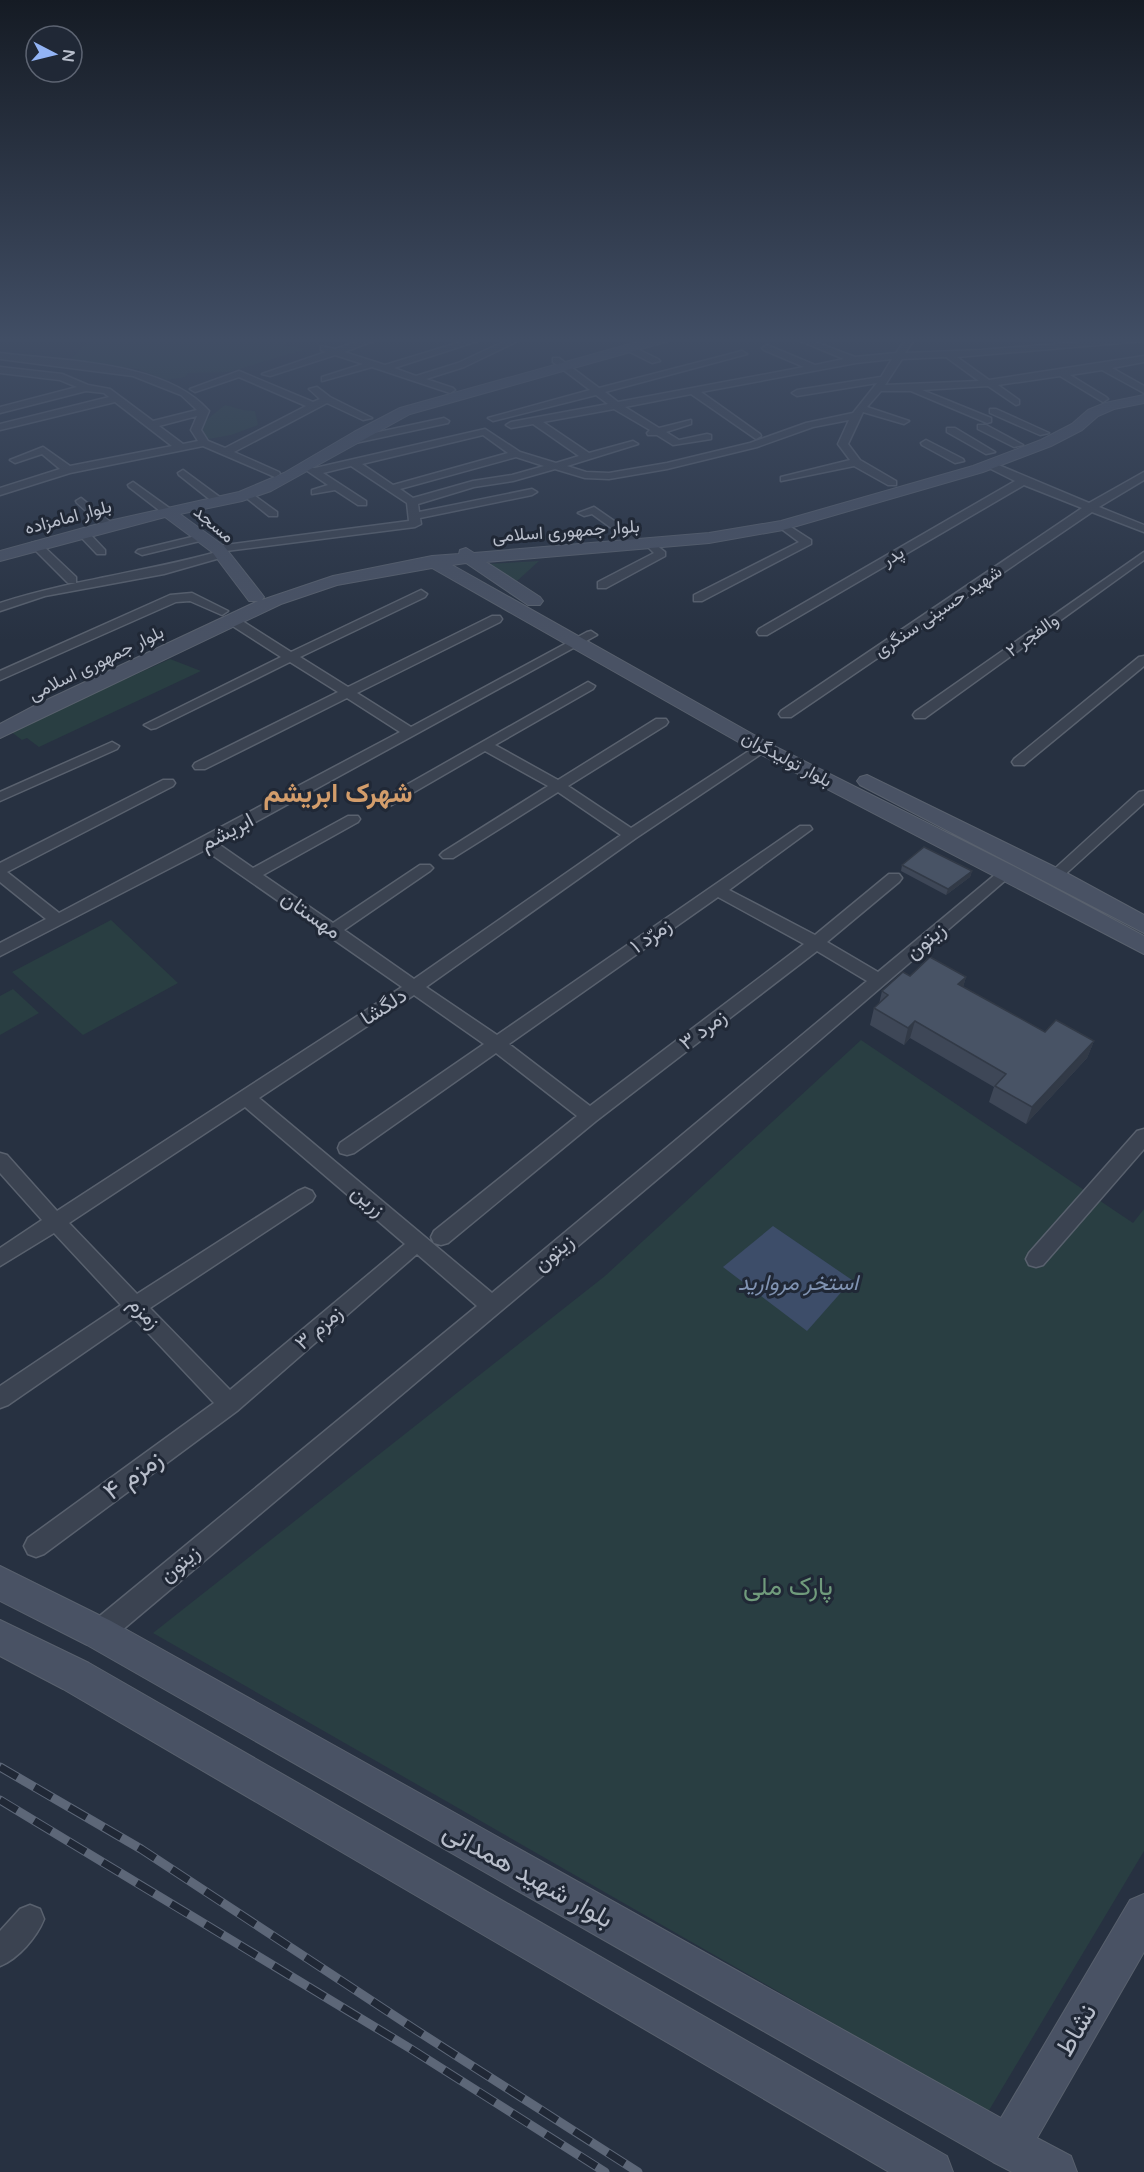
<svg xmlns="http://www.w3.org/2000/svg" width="1144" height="2172" font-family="'Varela Round',Vazirmatn,sans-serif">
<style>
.green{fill:#293e42}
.water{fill:#3d4d69}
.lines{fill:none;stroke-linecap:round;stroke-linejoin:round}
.street-casing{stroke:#59616e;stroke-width:3}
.secondary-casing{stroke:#59616e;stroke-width:2}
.street{fill:#3b4351;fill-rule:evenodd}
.secondary{fill:#495264;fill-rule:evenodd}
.rail-casing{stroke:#5d6778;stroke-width:9}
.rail{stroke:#202836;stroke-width:7;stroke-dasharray:20;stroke-linecap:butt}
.wall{fill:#3e4757}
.shaded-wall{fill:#323a47}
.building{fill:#485365;stroke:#323a47;stroke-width:1.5}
.labels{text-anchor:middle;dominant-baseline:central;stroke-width:6;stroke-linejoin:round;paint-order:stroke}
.far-street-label{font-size:18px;fill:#b8becb;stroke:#202836}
.street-label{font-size:21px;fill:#b8becb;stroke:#202836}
.water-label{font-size:22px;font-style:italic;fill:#8093b2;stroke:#202836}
.near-street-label{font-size:26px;fill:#b8becb;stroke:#202836}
.near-park-label{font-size:26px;fill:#709b7c;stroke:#202836}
.district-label{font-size:27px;font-weight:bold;fill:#d39d6b;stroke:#202836}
</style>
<rect width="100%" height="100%" fill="#273141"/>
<path class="green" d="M93,337H269L289,340L283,345L306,349L229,372L188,373L185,377L166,380L138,369L69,361Z
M225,405L243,410L255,411L258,425L231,435L209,439L202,432L205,421Z
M539,561L517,581L487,564Z
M170,659L201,671L39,747L27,738L22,740L10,731Z
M111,920L178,983L83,1035L12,972Z
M13,989L39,1013L0,1035V996Z
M861,1040L1133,1223L1144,1209V1851L988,2112L153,1633L605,1276Z"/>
<path class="water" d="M773,1226L852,1280L807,1331L723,1267Z"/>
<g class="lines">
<defs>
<path id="street" d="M371,337H384L344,352L385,365L477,337H490L394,368L416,376L458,363L514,337H526L464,367L426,379L453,388L455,390L450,393L372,367L322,381V377L363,364L335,355L270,376L262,374L326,352L321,350V346L335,349Z
M791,337H802L855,357L896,353L907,337H916L905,353L981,350L1144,337V341L957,357L989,380L1144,356V362L1112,368L1144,386V393L1102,370L1070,375L1106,397L1108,399L1103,402L1060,376L998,385L1019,400V404L1016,405L988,386L922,390L991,418V422L987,423L911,391H881L867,407L909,421L904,424L863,412L848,444L860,460L896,481V485H888L854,466L781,481V477L850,460L838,444L849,420L813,427L757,447L667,469L609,479L585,478L555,469L513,481L474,487L418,504L419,512L532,489L537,492L532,495L420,518L421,524L415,527L226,551L229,554L227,556L164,574L45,596L0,611V603C71,580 145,572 217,552L212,549L218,546L409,521L407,503L351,466L323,473L366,501V505H358L335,490L312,494V490L328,485L306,470L307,468H315L485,429L520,452L556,463L579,456L533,424L511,428L506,425L511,422L608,404L596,395L493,421L488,418L590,390L553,362V358H559L599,388L742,351L747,354L605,392L618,402L804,367L764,350L762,348L767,345L815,365L844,359ZM946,357L979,381L885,385L902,359ZM892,359L881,377L797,390L792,393L797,396L877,383L853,413L806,423L750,443L667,463L609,473L586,472L567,466L638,444L633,441L589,453L543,422L614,409L650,430L647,433L648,435H657L673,445L711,439V435L707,434L679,440L666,432L691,424V420L659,428L625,407L691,394L756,439L761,436L760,434L701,392L856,363ZM483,435L508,453L393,485L362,464ZM516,457L544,466L512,475L473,481L413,498L400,489Z
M629,345L658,359L660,361L652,363L626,350L624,348Z
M0,353C62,361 166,361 209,411L201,430L208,441L225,448L306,406L239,377L195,392L190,389L239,371L313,402L320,399L309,389L317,387L330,397L372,418L363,420L327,403L234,452L279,472L280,474L275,477L203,446L70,473L0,495V488L60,469L42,454L15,463L10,460L43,447L70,466L172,446L115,402L0,430V424L109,397L104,393L86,391L0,413V407L77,387L60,380L0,373V367L62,374L88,385L110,389L153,421L197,410L181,395L133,376L0,359ZM197,416L191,430L198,441L183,444L159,426Z
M990,409H996L1049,433L1040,435L990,413Z
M444,418L449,421L448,423L346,445L341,442L346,439Z
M978,425H986L1023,445L1014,447L978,429Z
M947,428H955L995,452L986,454L947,432Z
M926,440L963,459L964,461L955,463L922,445L921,443Z
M989,461L1089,503L1144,472V480L1099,507L1144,525V532L1092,512L791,717H781L779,714L781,711L1082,508L1024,485L767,635H759L757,632L759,629L1015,481L985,466L984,464Z
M183,470L221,498V502H213L179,475L178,473Z
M133,482L172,510V514H164L129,487L128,485Z
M248,491L277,512V516H269L244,496L243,494Z
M81,498L113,524V528H105L77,503L76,501Z
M594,507L636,536V540H628L592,514L584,516L578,513Z
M783,522L811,540V544L702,601H694V595L799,542L779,527L777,525Z
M83,530L87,531L105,550V554H97L79,535L77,533Z
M204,534L210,537L208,539L142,555L136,552L138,550Z
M651,541L665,552V556L606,588H598V582L654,553L645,544Z
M36,542L40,543L76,577V583H68L32,547V543Z
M1144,552V560L925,718H915L913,715L915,712Z
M421,590L427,594L425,597L300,657L348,687L492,616H500L502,619L500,622L357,693L411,727L587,632L591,631L597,635L217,843L253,868L348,816H358L360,819L358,822L263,875L333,923L420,865H430L433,868L430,871L344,930L414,979L621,835L558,792L453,858H443L440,855L443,852L548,786L485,751L390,806H380L378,803L380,800L588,682L595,686L593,689L495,745L558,780L656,719H666L668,722L666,725L568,786L631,828L758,745L763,744L770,748L636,838L426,987L497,1035L800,826H810L812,829L729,890L815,935L889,874H899L902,878L899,882L827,942L878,972L1002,869L1007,867L1015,872L686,1155L108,1642L99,1645L90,1642L87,1633L90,1624L477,1306L417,1254L237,1411L44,1554L36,1557L28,1554L24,1546L28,1538L214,1403L134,1318L8,1405L0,1408V1386L121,1305L54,1233L0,1266V1248L42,1220L0,1173V1153L7,1155L57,1211L402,987L205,850L0,956V943L46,919L0,882V863L163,780H173L175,783L173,786L7,872L59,913L400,732L347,698L205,769H195L193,766L195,763L338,692L290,662L156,728L151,729L144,725L281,657L228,623L226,620L228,617H236L291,652ZM718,897L804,944L590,1106L509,1044ZM817,951L867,981L492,1293L259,1098L414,995L484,1044L340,1143L338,1148L340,1153L347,1155L354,1153L496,1053L577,1116L434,1231L431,1237L434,1243L441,1245L448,1243L596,1121ZM245,1107L405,1244L230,1390L150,1308L312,1201L315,1196L312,1191L305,1188L298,1191L137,1294L69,1223Z
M192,593L228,611L222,615L190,601L176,602L0,680V671L170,595Z
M1144,656V666L1024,765H1014L1012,762L1014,759L1139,657Z
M112,742L119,746L117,749L0,801V792Z
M1144,791V803L1060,879H1050L1047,876L1050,873L1139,792Z
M1144,1129V1149L1043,1265L1036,1267L1029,1265L1026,1259L1029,1253L1137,1131Z
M30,1905L40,1909L44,1919C37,1937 18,1959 0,1966V1931L20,1909Z"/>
<path id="secondary" d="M655,337H674L673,340L410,414L271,491L242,501L180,514L224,546L261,593L264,597L262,600L333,576L432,556L459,554L460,550L466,548L474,553L709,533L781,521L973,466L1041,440L1072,424L1088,410L1105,403L1144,395V403L1114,409L1098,416L1082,430L1051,446L983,472L783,530L709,543L486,562L540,597L543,601L540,605H528L466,563L452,565L770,744L1015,867L1144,936V954L756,752L432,568L337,585L281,604L0,738V724L36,705L258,601H249L212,552L165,517L0,561V551L109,521L239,492L284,473L354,432L400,408Z
M867,775L1063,871L1144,915V933L860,785L857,781L860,777Z
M0,1566L111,1621L1001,2118L1130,1900L1144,1894V1952L1037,2138L1071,2156L1077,2172H1012L993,2162L87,1645L0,1601Z
M0,1620L89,1663L947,2156L953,2172H889L63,1689L0,1656Z"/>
</defs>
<use href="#street" class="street-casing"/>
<use href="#secondary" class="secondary-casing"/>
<use href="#street" class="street"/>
<use href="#secondary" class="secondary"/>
<defs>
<path id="rail" d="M0,1767L141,1849L416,2030L638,2172
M0,1800L411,2049L605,2172"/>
</defs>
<use href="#rail" class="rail-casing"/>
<use href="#rail" class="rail"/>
</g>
<path class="wall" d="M902,865L972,871L970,877L946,895L901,871Z
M910,976L966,977L963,987L1045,1032L1094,1041L1087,1058L1026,1124L989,1102L994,1087L910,1038L904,1045L870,1025L874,1008L879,1004L882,991Z"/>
<path class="shaded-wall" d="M972,871L970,877L946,895L948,889Z
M966,977L961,994L958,984Z
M915,1021L910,1038L904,1045L908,1028Z
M1094,1041L1087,1058L1026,1124L1032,1107Z"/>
<path class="building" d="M924,847L972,871L948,889L902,865Z
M930,957L966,977L958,984L1045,1032L1056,1020L1094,1041L1032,1107L995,1086L1006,1074L915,1021L908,1028L874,1008L888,995L882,991L903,972L910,976Z"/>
<linearGradient id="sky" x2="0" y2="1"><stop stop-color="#151b24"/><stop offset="0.53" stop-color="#414e65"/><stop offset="1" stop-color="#414e65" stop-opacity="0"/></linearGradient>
<rect width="1144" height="641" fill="url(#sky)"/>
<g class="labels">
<g class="far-street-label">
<text transform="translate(68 517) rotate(-15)">بلوار امامزاده</text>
<text transform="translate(214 524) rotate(40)">مسجد</text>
<text transform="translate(566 531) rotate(-4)">بلوار جمهوری اسلامی</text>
<text transform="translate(893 556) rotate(-30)">پدر</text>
<text transform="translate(938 611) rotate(-34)">شهید حسینی سنگری</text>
<text transform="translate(1032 635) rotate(-36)">والفجر ۲</text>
<text transform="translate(96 663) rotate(-26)">بلوار جمهوری اسلامی</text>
<text transform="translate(787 759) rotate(28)">بلوار تولیدگران</text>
</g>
<g class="street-label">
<text transform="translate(227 832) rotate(-28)">ابریشم</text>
<text transform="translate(311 915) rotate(35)">مهستان</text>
<text transform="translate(651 936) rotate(-35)">زمرّد ۱</text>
<text transform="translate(926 941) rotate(-40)">زیتون</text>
<text transform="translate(384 1007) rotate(-33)">دلگشا</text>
<text transform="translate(703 1030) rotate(-37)">زمرد ۳</text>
<text transform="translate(368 1201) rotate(40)">زرین</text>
<text transform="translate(554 1253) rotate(-40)">زیتون</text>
<text transform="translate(144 1313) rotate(46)">زمزم</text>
<text transform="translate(319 1328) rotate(-41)">زمزم ۳</text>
<text transform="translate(180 1564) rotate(-40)">زیتون</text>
</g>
<g class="water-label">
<text x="798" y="1283">استخر مروارید</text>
</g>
<g class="near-street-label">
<text transform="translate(133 1475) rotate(-36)">زمزم ۴</text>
<text transform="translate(528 1875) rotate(29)">بلوار شهید همدانی</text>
<text transform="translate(1076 2030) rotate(-60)">نشاط</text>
</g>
<g class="near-park-label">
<text x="788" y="1586">پارک ملی</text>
</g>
<g class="district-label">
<text x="338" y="793">شهرک ابریشم</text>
</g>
</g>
<g transform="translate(54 54) rotate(97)"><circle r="28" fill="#202836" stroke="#5d6472" stroke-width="1.5"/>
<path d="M0-4.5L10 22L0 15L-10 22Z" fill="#93b4f5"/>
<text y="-9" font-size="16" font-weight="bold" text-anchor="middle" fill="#b8becb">N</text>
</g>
</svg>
